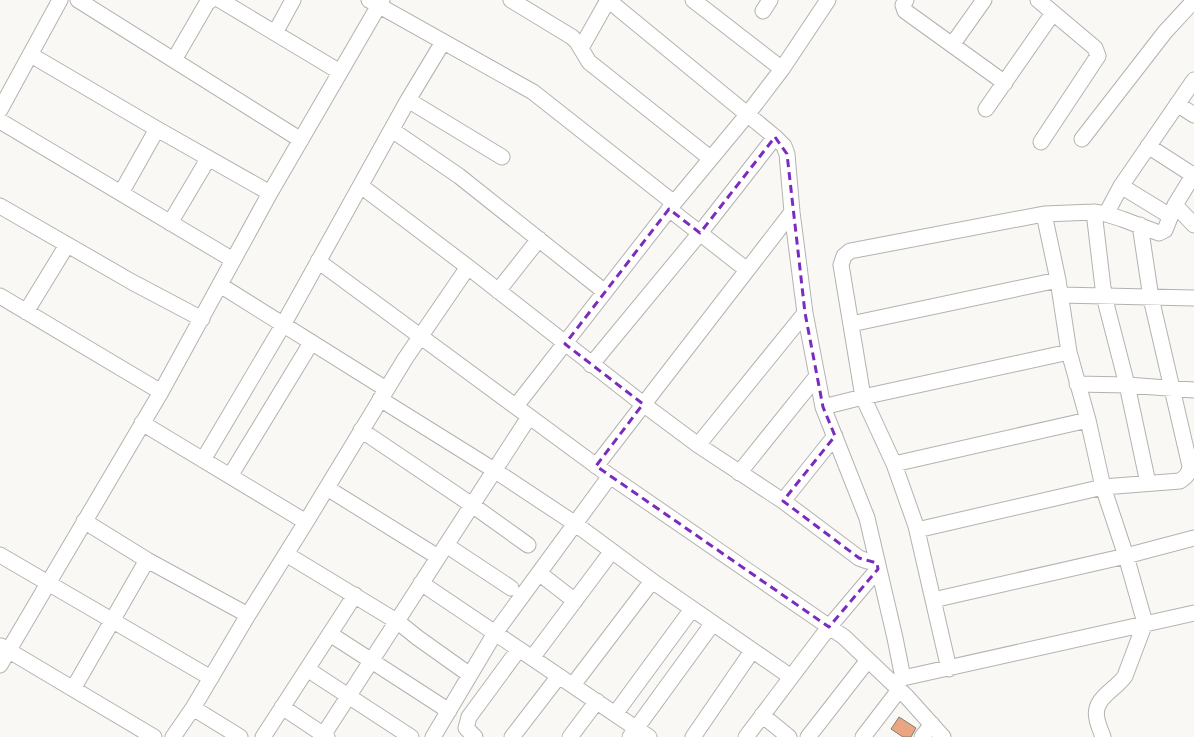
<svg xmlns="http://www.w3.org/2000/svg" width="1194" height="737" font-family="'Varela Round',sans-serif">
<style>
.building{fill:#eaa681;stroke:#7e7b79}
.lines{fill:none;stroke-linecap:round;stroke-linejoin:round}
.minor-casing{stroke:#b4b2af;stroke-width:17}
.minor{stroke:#fff;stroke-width:15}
.marked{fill:none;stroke:#7b2cbf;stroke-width:3;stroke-dasharray:8 5;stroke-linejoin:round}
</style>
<rect width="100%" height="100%" fill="#faf8f5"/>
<path class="building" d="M899,717L916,728L911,737H903L891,729Z"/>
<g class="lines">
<defs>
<path id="minor" d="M78,0L301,140
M220,0L340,72
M369,0L533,92L674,203
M511,0L572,37L577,42L589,62L710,158
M608,0L775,137L784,146L787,154L792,212L805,313L823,407L867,518L895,638L903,678
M693,0L782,69
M906,0L903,5L905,11L1005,83
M1038,0L1095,48L1098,56L1041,142
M763,11L770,0
M275,33L293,0
M952,45L984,0
M581,48L608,0
M31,55L157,129L270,193
M174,60L207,3L211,0
M408,100L502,157
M1177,104L1194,115
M986,109L1053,13
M0,110L60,0
M0,121L233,260
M392,130L459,176L605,292
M1082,139L1165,32L1189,6
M1148,146L1193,175
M361,186L468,267L643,404L698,445L783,501L859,558L867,561L877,563
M1121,186L1170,216
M121,193L157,129
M1175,205L1194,225
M0,206L132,282L202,319
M669,209L747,270
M1094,212L1104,296L1127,385L1148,483
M1044,214L1058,280L1069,352L1088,420L1103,487L1126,556L1145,623L1125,676C1116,690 1092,698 1097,719C1098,725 1101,731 1103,737
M1106,214L1121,186L1194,80
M170,223L208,159
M318,261L610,476L844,637L907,697L943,737
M220,285L386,389
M498,291L539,239
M1060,295L1194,298
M0,296L161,392
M26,312L67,245
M851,324L1058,280
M591,365L700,233L775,137
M1077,384L1127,385L1194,390
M380,399L494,470L574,523L655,583L791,677
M516,406L674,203L747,115L782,69L828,0
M823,407L863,397L1069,352
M142,423L306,522
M361,430L472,505L528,545
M698,445L805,313
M203,460L283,325L408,100L443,42
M894,464L1088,420
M596,466L792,212
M739,473L817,376
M230,476L311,343
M327,488L438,557
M783,501L835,436
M84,521L147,560L248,615
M917,530L1103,487L1180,481C1186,477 1189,474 1190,466L1151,298L1140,225
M446,545L511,588
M286,554L398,622L418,638L470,675
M0,555L211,678
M539,573L575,601
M421,583L649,737
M933,600L1126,556L1194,538
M330,634L449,711
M1,646L154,737
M532,658L612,551
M0,665L161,392L270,193L382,0
M307,669L411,737
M949,669L916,526L894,464L863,397L841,265L844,256L850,251L1044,214L1094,212L1106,214L1122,219L1159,233L1165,230L1175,205L1194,174
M894,682L903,678L1194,613
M573,685L652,581
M73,689L147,560
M282,707L327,737
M193,708L240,737
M615,714L692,609
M762,715L789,737
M173,737L193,708L248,615L306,522L405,359L468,267
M263,737L355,595
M322,737L529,417
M433,737L495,633L610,476
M475,737L466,728L469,717L519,649
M512,737L559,676
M570,737L597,701
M630,737L713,623
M693,737L752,651
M746,737L829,627L878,569
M808,737L868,660
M863,737L899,690
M922,737L932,724"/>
</defs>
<use href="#minor" class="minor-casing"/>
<use href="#minor" class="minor"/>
</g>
<path class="marked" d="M775,137L787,154L805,313L823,407L835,436L783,501L859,558L877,563L878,569L829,627L596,466L643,404L565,344L669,209L700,233Z"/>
</svg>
